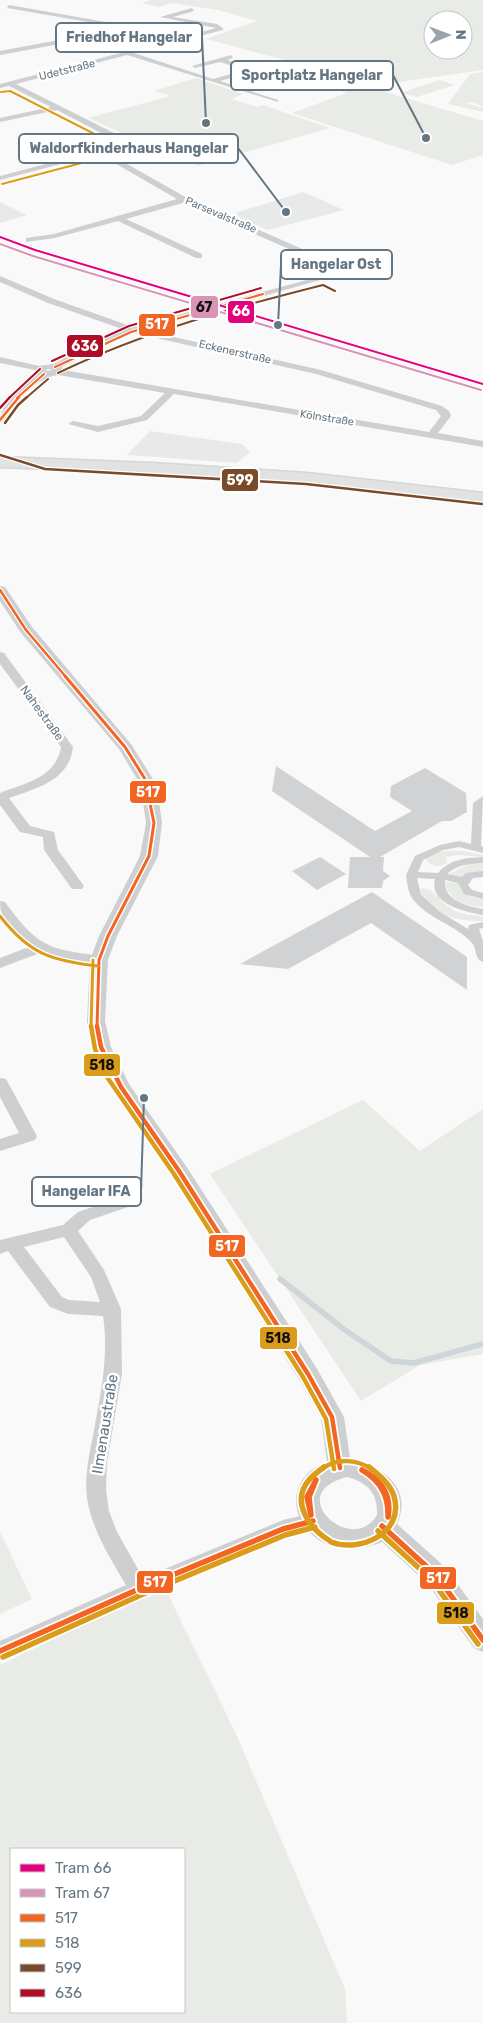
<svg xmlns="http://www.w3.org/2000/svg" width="483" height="2023" font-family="Rubik,sans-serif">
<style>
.built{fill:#e8e9e9}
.green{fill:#e8ebe6;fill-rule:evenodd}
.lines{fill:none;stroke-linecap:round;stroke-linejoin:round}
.stream{stroke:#ced6d9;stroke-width:5.5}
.building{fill:#d0d2d3}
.primary-casing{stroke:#d5d6d7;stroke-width:3}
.pedestrian{fill:#cecfd0;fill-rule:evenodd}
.minor{fill:#cecfd0;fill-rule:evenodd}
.tertiary{fill:#cecfd0;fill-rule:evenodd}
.primary{fill:#e1e2e2;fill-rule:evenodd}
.bus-1-far4-casing{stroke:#fff;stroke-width:4}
.bus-1-far3-casing{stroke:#fff;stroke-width:5}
.bus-1-far2-casing{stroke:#fff;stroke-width:6}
.bus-1-far1-casing{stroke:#fff;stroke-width:8}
.bus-1-casing{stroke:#fff;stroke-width:9}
.bus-2-far3-casing{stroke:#fff;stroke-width:4}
.bus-2-far2-casing{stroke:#fff;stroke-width:6}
.bus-2-far1-casing{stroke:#fff;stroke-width:8}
.bus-2-casing{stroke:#fff;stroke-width:9}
.bus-3-far1-casing{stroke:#fff;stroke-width:4}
.bus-3-casing{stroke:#fff;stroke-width:5}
.bus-4-far1-casing{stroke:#fff;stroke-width:4}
.bus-4-casing{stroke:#fff;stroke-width:5}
.bus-1-far4{stroke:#f26522;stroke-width:2}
.bus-1-far3{stroke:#f26522;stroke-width:2.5}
.bus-1-far2{stroke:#f26522;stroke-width:3}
.bus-1-far1{stroke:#f26522;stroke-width:4.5}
.bus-1{stroke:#f26522;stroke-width:5.5}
.bus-2-far3{stroke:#da9c1a;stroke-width:2}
.bus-2-far2{stroke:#da9c1a;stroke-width:3}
.bus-2-far1{stroke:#da9c1a;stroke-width:4.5}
.bus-2{stroke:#da9c1a;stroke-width:5.5}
.bus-3-far1{stroke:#7a4b2a;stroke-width:2}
.bus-3{stroke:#7a4b2a;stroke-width:2.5}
.bus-4-far1{stroke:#af0d25;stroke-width:2}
.bus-4{stroke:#af0d25;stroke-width:2.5}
.tram-1-casing{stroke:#fff;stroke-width:4}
.tram-2-casing{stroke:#fff;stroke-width:4}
.tram-1{stroke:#e5007d;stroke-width:2}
.tram-2{stroke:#d994b6;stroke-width:2}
.labels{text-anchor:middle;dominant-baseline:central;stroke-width:5;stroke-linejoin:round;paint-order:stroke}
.far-street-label{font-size:11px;fill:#657683;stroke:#fff}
.street-label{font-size:12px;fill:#657683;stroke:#fff}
.near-street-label{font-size:15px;fill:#657683;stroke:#fff}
.leader{fill:none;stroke:#657683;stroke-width:2}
.callout-dot{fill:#657683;stroke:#fff;stroke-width:2}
.callout{fill:#fff;stroke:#657683;stroke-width:2}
.callout-label{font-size:14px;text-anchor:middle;font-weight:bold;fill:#657683}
.line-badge{stroke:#fff;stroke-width:2}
.badge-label{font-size:14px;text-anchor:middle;font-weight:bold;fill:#fff}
.pale-badge-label{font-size:14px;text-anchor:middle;font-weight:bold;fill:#111}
</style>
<rect width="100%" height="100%" fill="#f9f9f9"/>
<path class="built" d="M303,192L344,210L268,230L229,215Z
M0,202L27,215L0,223Z
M150,431L242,444L250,452L237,463L127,455Z"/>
<path class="green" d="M150,0H483V70L378,85L206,39L257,21L218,10L172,3L158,7L142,3ZM433,20H463V50H433Z
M483,72V107L472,102L466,103L483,108V112L448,104L470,74Z
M196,78L243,94L232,99L257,107L263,105L330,128L198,166L88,118L171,96L154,91Z
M439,80L455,85L417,97L401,93Z
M355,83L483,121V155L452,165L292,113L347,93L335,89Z
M462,851L483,855V857L458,855L446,857L447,863C439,868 433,867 426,860C433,849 450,851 462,851Z
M483,863V872L469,873L462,878L449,874L469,864Z
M445,882L460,883V888L471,897L483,899V907C467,906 448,901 445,882Z
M423,888C436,890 443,905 455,911C463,915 474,915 483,916V921C462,922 423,915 420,890Z
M363,1100L420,1151L483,1109V1354L420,1365L361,1401L210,1174Z
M0,1532L32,1599L0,1614Z
M164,1586L236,1734L345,1989L347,2023H0V1665ZM11,1849H184V2012H11Z"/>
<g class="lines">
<path class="stream" d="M280,1279L345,1330L391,1361L414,1363L483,1344"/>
</g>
<path class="building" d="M276,766L375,831L412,811L390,797L391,786L425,768L466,793L467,812L451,821H442L380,857H384L383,871L390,876L383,881L382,888H348L350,857H370L272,791Z
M320,857L346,874L317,890L292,871Z
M372,892L467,957V990L371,923L288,969L240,964Z"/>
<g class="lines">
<defs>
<path id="primary" d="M0,457L153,463L307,473L483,493V503L307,483L153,473L0,467Z"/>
</defs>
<use href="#primary" class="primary-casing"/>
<path class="pedestrian" d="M483,796L481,846L483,847V853L459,847L443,850L423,860L418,872L438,873C450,859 465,858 483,857V863C469,864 458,864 447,874L462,877L466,873L483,871V877L473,878L468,885L472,890L483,893V899L464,894L458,883L445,880C443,901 468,906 483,909V915C466,912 428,904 435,879L417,878L421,895L440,912L468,929L469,925L483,922V928L479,929L483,941V962C474,959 477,948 472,943C455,924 427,919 412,898C408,892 407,882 406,875L415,856L440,845L459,841L471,844L473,803Z"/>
<path class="minor" d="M9,5L186,36L216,28L160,17L192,8L194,11L173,17L217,24L223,28V30L134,53L213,79L245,70L220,62L195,68L192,66L231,55L233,58L227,60L253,68L267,66V68L220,81L278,100V102L127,55L16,84L132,142V146L106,152L187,198L352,271L143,330L321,370L442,406L449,411L451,416L438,433L483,441V447L174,394L147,420L98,432L68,424L73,421L98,426L141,416L165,393L58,375C34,378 16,403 3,422L0,423C0,401 22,387 38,374L35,370L0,363V357L39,366L54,364L86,346L125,330L48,303L0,282V276L54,299L133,327L340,271L183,203L126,219L202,254V258H196L118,221L55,238L26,242V238L54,234L177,199L99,154L0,180V176L122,144L57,110L0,122V118L51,107L9,86L0,88V84L179,38L126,29L124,32L0,55V51L123,28L7,8ZM134,333L316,374L436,410L441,416L429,432L63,370L62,367L92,350ZM48,369L54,370L45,371Z
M0,652L4,653L73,747C69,781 37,788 9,798L30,826L54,832L58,850L84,886L82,889H72L44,850L43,837L20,832L0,805V793C25,783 56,778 61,747L0,664Z
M0,901L5,902C23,926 37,946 69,951C80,954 93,954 104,957L106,960L99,965L68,961L40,953L0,968V958L29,947C12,936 0,921 0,901Z
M0,1078L6,1079L37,1136L35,1140L0,1151V1139L19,1133L0,1097Z
M135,1180L141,1182L143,1186L128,1207L90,1220L78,1231L104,1270L121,1309L122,1373L107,1463L106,1490L109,1511L117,1532L143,1578L283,1520L313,1513L320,1515L323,1521L320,1527L286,1537L0,1661V1641L126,1585C110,1558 92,1530 87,1498C84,1475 90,1452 94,1430C101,1392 109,1354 103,1316L68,1314L50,1307L8,1251L0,1254V1240L63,1225L78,1212L116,1199L129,1182ZM64,1237L91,1277L100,1302L69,1300L62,1297L24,1247Z"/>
<path class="tertiary" d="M0,586L5,587L32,627L131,744L153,779L159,802L162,823L158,856L117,936L108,960L105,1021L111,1047L129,1084L186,1166L316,1367L344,1417L350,1458C381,1465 414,1488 397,1524L445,1567L483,1619V1652L474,1648L427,1583L382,1542C305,1574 264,1484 327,1462L321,1418L300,1381L172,1176L114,1092L91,1047L87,1021L90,960L99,936L140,856L146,823L143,802L137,779L119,749L21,633L0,601ZM347,1477C367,1482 378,1493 377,1515C353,1557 281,1494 347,1477Z"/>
<use href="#primary" class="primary"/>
<defs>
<path id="bus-1-far4" d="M55,367L131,332L263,294
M17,398L44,374"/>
<path id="bus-1-far3" d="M0,420L19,397
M0,590L26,630L66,677"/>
<path id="bus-1-far2" d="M65,676L125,747L145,779L154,823L149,856L108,936L99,960L97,1027"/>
<path id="bus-1-far1" d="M97,1026L101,1047L121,1087L179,1171L308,1374L332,1417L340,1468"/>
<path id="bus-1" d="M362,1470C381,1480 392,1495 388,1517
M362,1470C380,1481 389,1495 388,1517
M311,1515L307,1497L316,1480
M311,1515L309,1497L316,1480
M382,1526L436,1575L483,1640
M0,1651L139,1589L283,1529L313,1521"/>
<path id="bus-2-far3" d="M1,92L10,91L126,150
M2,184L131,150"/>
<path id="bus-2-far2" d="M0,916C29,954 52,961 98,966
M91,1027L93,960"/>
<path id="bus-2-far1" d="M91,1026L95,1049L107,1077L174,1174L303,1377L326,1419L334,1469
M322,1469C336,1458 357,1459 371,1469"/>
<path id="bus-2" d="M324,1467C319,1471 313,1475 309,1480C290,1502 310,1529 330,1541
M378,1531L431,1579L478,1644
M331,1542C360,1553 405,1533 394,1496C390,1484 379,1475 369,1467
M3,1657L141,1595L285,1535L315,1527"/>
<path id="bus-3-far1" d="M58,373C143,332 232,308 323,285L335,291
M26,398L48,379"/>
<path id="bus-3" d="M5,423L18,405L27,397
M0,455L45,469L306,484L482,504"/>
<path id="bus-4-far1" d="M52,361L129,326L261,288
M9,398L40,369"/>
<path id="bus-4" d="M0,408L10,397"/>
</defs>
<use href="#bus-1-far4" class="bus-1-far4-casing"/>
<use href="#bus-1-far3" class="bus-1-far3-casing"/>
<use href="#bus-1-far2" class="bus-1-far2-casing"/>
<use href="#bus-1-far1" class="bus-1-far1-casing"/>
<use href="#bus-1" class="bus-1-casing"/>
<use href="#bus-2-far3" class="bus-2-far3-casing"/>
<use href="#bus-2-far2" class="bus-2-far2-casing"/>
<use href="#bus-2-far1" class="bus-2-far1-casing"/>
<use href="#bus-2" class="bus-2-casing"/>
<use href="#bus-3-far1" class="bus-3-far1-casing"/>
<use href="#bus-3" class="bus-3-casing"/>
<use href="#bus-4-far1" class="bus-4-far1-casing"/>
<use href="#bus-4" class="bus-4-casing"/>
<use href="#bus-1-far4" class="bus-1-far4"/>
<use href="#bus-1-far3" class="bus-1-far3"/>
<use href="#bus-1-far2" class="bus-1-far2"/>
<use href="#bus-1-far1" class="bus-1-far1"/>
<use href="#bus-1" class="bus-1"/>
<use href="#bus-2-far3" class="bus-2-far3"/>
<use href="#bus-2-far2" class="bus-2-far2"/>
<use href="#bus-2-far1" class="bus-2-far1"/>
<use href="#bus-2" class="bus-2"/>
<use href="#bus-3-far1" class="bus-3-far1"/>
<use href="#bus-3" class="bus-3"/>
<use href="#bus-4-far1" class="bus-4-far1"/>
<use href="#bus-4" class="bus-4"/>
<defs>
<path id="tram-1" d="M0,237L35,250L483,384"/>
<path id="tram-2" d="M0,244L33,256L481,390"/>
</defs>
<use href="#tram-1" class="tram-1-casing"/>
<use href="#tram-2" class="tram-2-casing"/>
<use href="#tram-1" class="tram-1"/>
<use href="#tram-2" class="tram-2"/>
</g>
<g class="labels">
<g class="far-street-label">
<text transform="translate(67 70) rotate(-14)">Udetstraße</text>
<text transform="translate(221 215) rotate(23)">Parsevalstraße</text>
<text transform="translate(235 352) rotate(13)">Eckenerstraße</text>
<text transform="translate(327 418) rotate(9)">Kölnstraße</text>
</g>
<g class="street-label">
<text transform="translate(42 713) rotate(54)">Nahestraße</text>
</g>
<g class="near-street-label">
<text transform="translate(105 1424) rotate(-81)">Ilmenaustraße</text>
</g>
</g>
<path class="leader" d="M206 123L202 37M426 138L393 75M286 212L238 148M278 325L281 265M144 1098L141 1191"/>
<g class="callout-dot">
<circle cx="206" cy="123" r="5"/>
<circle cx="426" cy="138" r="5"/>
<circle cx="286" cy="212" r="5"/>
<circle cx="278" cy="325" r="5"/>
<circle cx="144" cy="1098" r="5"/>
</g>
<g class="callout">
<rect x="56" y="23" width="146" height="29" rx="5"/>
<rect x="231" y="61" width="162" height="29" rx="5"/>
<rect x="19" y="134" width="219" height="29" rx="5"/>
<rect x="281" y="250" width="111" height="29" rx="5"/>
<rect x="32" y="1177" width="109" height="29" rx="5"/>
</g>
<g class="callout-label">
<text x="129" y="42">Friedhof Hangelar</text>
<text x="312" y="80">Sportplatz Hangelar</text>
<text x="129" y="153">Waldorfkinderhaus Hangelar</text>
<text x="336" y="269">Hangelar Ost</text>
<text x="86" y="1196">Hangelar IFA</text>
</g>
<g class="line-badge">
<rect x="190" y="295" width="29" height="24" rx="5" fill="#d994b6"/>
<rect x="227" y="300" width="28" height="24" rx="5" fill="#e5007d"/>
<rect x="138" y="313" width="38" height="24" rx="5" fill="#f26522"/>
<rect x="66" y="334" width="38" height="24" rx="5" fill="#af0d25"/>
<rect x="221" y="468" width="38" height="24" rx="5" fill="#7a4b2a"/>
<rect x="129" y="780" width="38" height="24" rx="5" fill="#f26522"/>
<rect x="83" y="1053" width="38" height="24" rx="5" fill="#da9c1a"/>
<rect x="208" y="1234" width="38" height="24" rx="5" fill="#f26522"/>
<rect x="259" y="1326" width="39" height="24" rx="5" fill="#da9c1a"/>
<rect x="419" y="1566" width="38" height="24" rx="5" fill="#f26522"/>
<rect x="136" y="1570" width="38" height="24" rx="5" fill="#f26522"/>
<rect x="436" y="1601" width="39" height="24" rx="5" fill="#da9c1a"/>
</g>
<g class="badge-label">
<text x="241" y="316">66</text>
<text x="157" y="329">517</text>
<text x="85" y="351">636</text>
<text x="240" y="485">599</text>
<text x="148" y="797">517</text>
<text x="227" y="1251">517</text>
<text x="438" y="1583">517</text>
<text x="155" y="1587">517</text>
</g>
<g class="pale-badge-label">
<text x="204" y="312">67</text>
<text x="102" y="1070">518</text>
<text x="278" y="1343">518</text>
<text x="456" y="1618">518</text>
</g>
<rect x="10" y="1848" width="175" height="165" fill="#ffffff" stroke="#c1c8cd"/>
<rect x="20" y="1864" width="25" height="8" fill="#e5007d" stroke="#c1c8cd"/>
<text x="55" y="1873" font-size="15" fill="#657683">Tram 66</text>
<rect x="20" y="1889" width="25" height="8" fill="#d994b6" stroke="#c1c8cd"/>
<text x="55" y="1898" font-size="15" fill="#657683">Tram 67</text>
<rect x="20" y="1914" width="25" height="8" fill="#f26522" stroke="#c1c8cd"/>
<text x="55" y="1923" font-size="15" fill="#657683">517</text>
<rect x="20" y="1939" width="25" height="8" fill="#da9c1a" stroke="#c1c8cd"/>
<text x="55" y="1948" font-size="15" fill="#657683">518</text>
<rect x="20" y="1964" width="25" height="8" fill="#7a4b2a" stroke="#c1c8cd"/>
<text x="55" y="1973" font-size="15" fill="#657683">599</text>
<rect x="20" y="1989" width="25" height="8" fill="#af0d25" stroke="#c1c8cd"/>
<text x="55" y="1998" font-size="15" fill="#657683">636</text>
<g transform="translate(448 35) rotate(89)"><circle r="24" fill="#ffffff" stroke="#c1c8cd"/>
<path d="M0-4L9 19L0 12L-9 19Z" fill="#99a4ac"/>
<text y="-8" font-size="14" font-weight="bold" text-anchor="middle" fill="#657683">N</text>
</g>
</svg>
